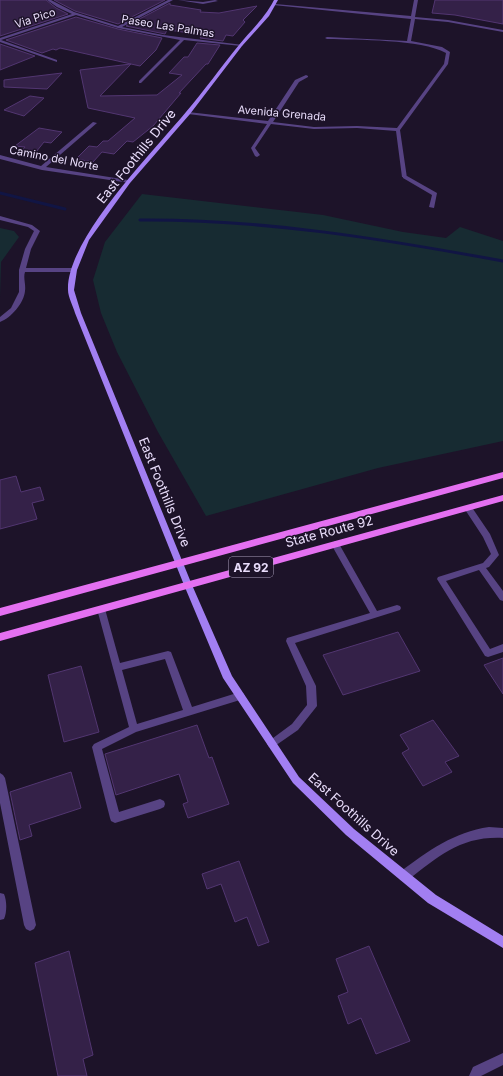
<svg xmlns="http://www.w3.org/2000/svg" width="503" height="1076" font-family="Inter,sans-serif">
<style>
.green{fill:#172b32}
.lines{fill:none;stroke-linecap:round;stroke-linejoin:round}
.stream{stroke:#111544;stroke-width:3}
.building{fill:#342148;stroke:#523671}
.lane{fill:#574383;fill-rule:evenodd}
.street{fill:#574383;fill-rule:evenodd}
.secondary{fill:#a27ff2;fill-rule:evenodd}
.primary{fill:#e470f1;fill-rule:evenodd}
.labels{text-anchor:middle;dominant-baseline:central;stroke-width:3;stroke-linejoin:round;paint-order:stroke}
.far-street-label{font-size:11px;fill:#eadefc;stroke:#1d1329}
.shield{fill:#1d1329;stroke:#aca1bd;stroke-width:1}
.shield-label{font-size:12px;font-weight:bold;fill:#eadefc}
.street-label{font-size:13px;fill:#eadefc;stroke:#1d1329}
</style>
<rect width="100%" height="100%" fill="#1d1329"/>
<path class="green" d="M142,194L323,215L403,232L446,238L460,227L503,241V441L378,468L206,516L158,432L117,352L101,313L93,280L105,242Z
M0,228L14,231L19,237L1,262L0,297Z"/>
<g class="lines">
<path class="stream" d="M0,193L65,209
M140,220C263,219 383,239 503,261"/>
</g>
<path class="building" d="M0,0H46L56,8L68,14L0,36Z
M54,0H165L118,24L75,11Z
M435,0H503V24L455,15L432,13Z
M170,3V5L201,10L200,12L219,13L257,6L243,20L245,22L233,36L226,35L223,41L200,38L202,35L176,31L167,30L165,34L126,26Z
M76,17L118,29L162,38L156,50L140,66L131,64L100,96L157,95L182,75L169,73L184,57H188L197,43L220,45L208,64H206L179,93H181L153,126L133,142L127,141L114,154L102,152L93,162L76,159L89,146L97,147L103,141H108L135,118L88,108L80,70L131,64L60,48L56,50L53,49L42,53L6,40Z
M0,44L35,56L0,70Z
M62,73L47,89L4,87V80Z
M30,96L44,98L24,116L4,110Z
M39,128L62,132L51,143L44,142L32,157L18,156L25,147L15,146Z
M16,476L21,492L40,487L44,500L32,503L37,519L0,529V480Z
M398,632L420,671L343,695L323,655Z
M503,658V694L484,665Z
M81,666L99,732L64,742L48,675Z
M433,720L459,756L445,762L452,772L423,786L402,753L409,749L400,735Z
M197,725L209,758L212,757L229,804L188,818L183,804L188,802L179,774L116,795L105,754Z
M71,772L81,808L29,825L32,836L20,840L10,792Z
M239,861L269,942L258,946L247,917L235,922L221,884L207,889L202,874Z
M369,946L410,1041L376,1054L361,1018L348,1024L338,996L348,992L336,959Z
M69,951L93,1055L83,1059L87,1076H58L35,963Z"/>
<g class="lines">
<path class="lane" d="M403,176H407L437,193L434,208L429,207L432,195L403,178Z
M0,216L32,225L40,231L31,249L26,268H74L77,270L74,272H25C23,278 26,284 25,291C24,303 11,318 0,322V317L11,308L19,292V270L25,249L34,231L28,227L0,220Z
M468,505L471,506L490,534L499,555L489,567L486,568L503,591V601L500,600L479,570L446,581L490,649L503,644V652L488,657L485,656L437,579L438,577L483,563L491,554L483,537L464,508Z
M335,541L338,542L377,611L397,605L400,606L401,608L400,610L295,643L316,686L317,706L298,730L272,748L269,747L267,744L269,741L292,724L307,705L306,686L286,641L287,638L370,613L331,544Z
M101,606L104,607L105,609L120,663L168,651L171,652L192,707L240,692L243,693L245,696L243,699L240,700L136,732L102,749L119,812L160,799L164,801L165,804L164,807L160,809L115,823L111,821L110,818L92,747L94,744L129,727L97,609L98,607ZM165,659L183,710L137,724L122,670Z
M0,773L3,775L5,778L36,925L34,929L30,931L26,929L24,925L0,803Z
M489,827L503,828V838C461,836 439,856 408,880L404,881L400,880L399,876L400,872C428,851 454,832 489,827Z
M0,893L4,894C7,901 7,912 4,919L0,920Z
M503,1053V1065L481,1076H469L473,1067Z"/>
<path class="street" d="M47,0H51L74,12L118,26L168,0H173L122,27L163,35L243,45L241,46L184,40L141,83H139V81L180,40L118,28L76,15L1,40L57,60V62L0,42V38L72,14L57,7Z
M178,0L203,2L215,0L218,1L203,4Z
M414,0H418L415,17L448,20L503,30V32L448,22L415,19L411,41L442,47L450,52L448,64L400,130L407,178L402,177L396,131L357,128L314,129L271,124L255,148L260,155L257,157L255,156L251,148L267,124L188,114L186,113L188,112L268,121L295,80L306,75L308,76V77L299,82L273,122L314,127L357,126L397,128L444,64L446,53C421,39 357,40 327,39L325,38L327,37L407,41L411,19L273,5L275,4L411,16Z
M93,122L97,123L46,167L128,180L130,181V183L42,170L0,159V155L41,166Z"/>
<path class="secondary" d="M274,0H278L269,16L242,46L190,114L130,183L89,240L77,270L74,290L81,313L192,585L232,676L299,777L354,829L436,895L503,936V948L428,903L346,835L293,783L223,678L184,585L75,313C73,306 68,297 68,290C66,239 154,151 186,112C204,91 221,67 239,45C252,29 264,19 274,0Z"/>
<path class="primary" d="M503,472V478L0,616V608Z
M503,495V501L0,641V633Z"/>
</g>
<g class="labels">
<g class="far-street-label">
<text transform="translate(35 18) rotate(-18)">Via Pico</text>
<text transform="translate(168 26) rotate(9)">Paseo Las Palmas</text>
<text transform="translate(282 113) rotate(5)">Avenida Grenada</text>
<text transform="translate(54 158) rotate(11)">Camino del Norte</text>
</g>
<rect class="shield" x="229" y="557" width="44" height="20" rx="3"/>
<g class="shield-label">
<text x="251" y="567">AZ 92</text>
</g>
<g class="street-label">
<text transform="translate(136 156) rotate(-51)">East Foothills Drive</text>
<text transform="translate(165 492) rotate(68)">East Foothills Drive</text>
<text transform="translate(329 531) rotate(-15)">State Route 92</text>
<text transform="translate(354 814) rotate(42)">East Foothills Drive</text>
</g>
</g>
</svg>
